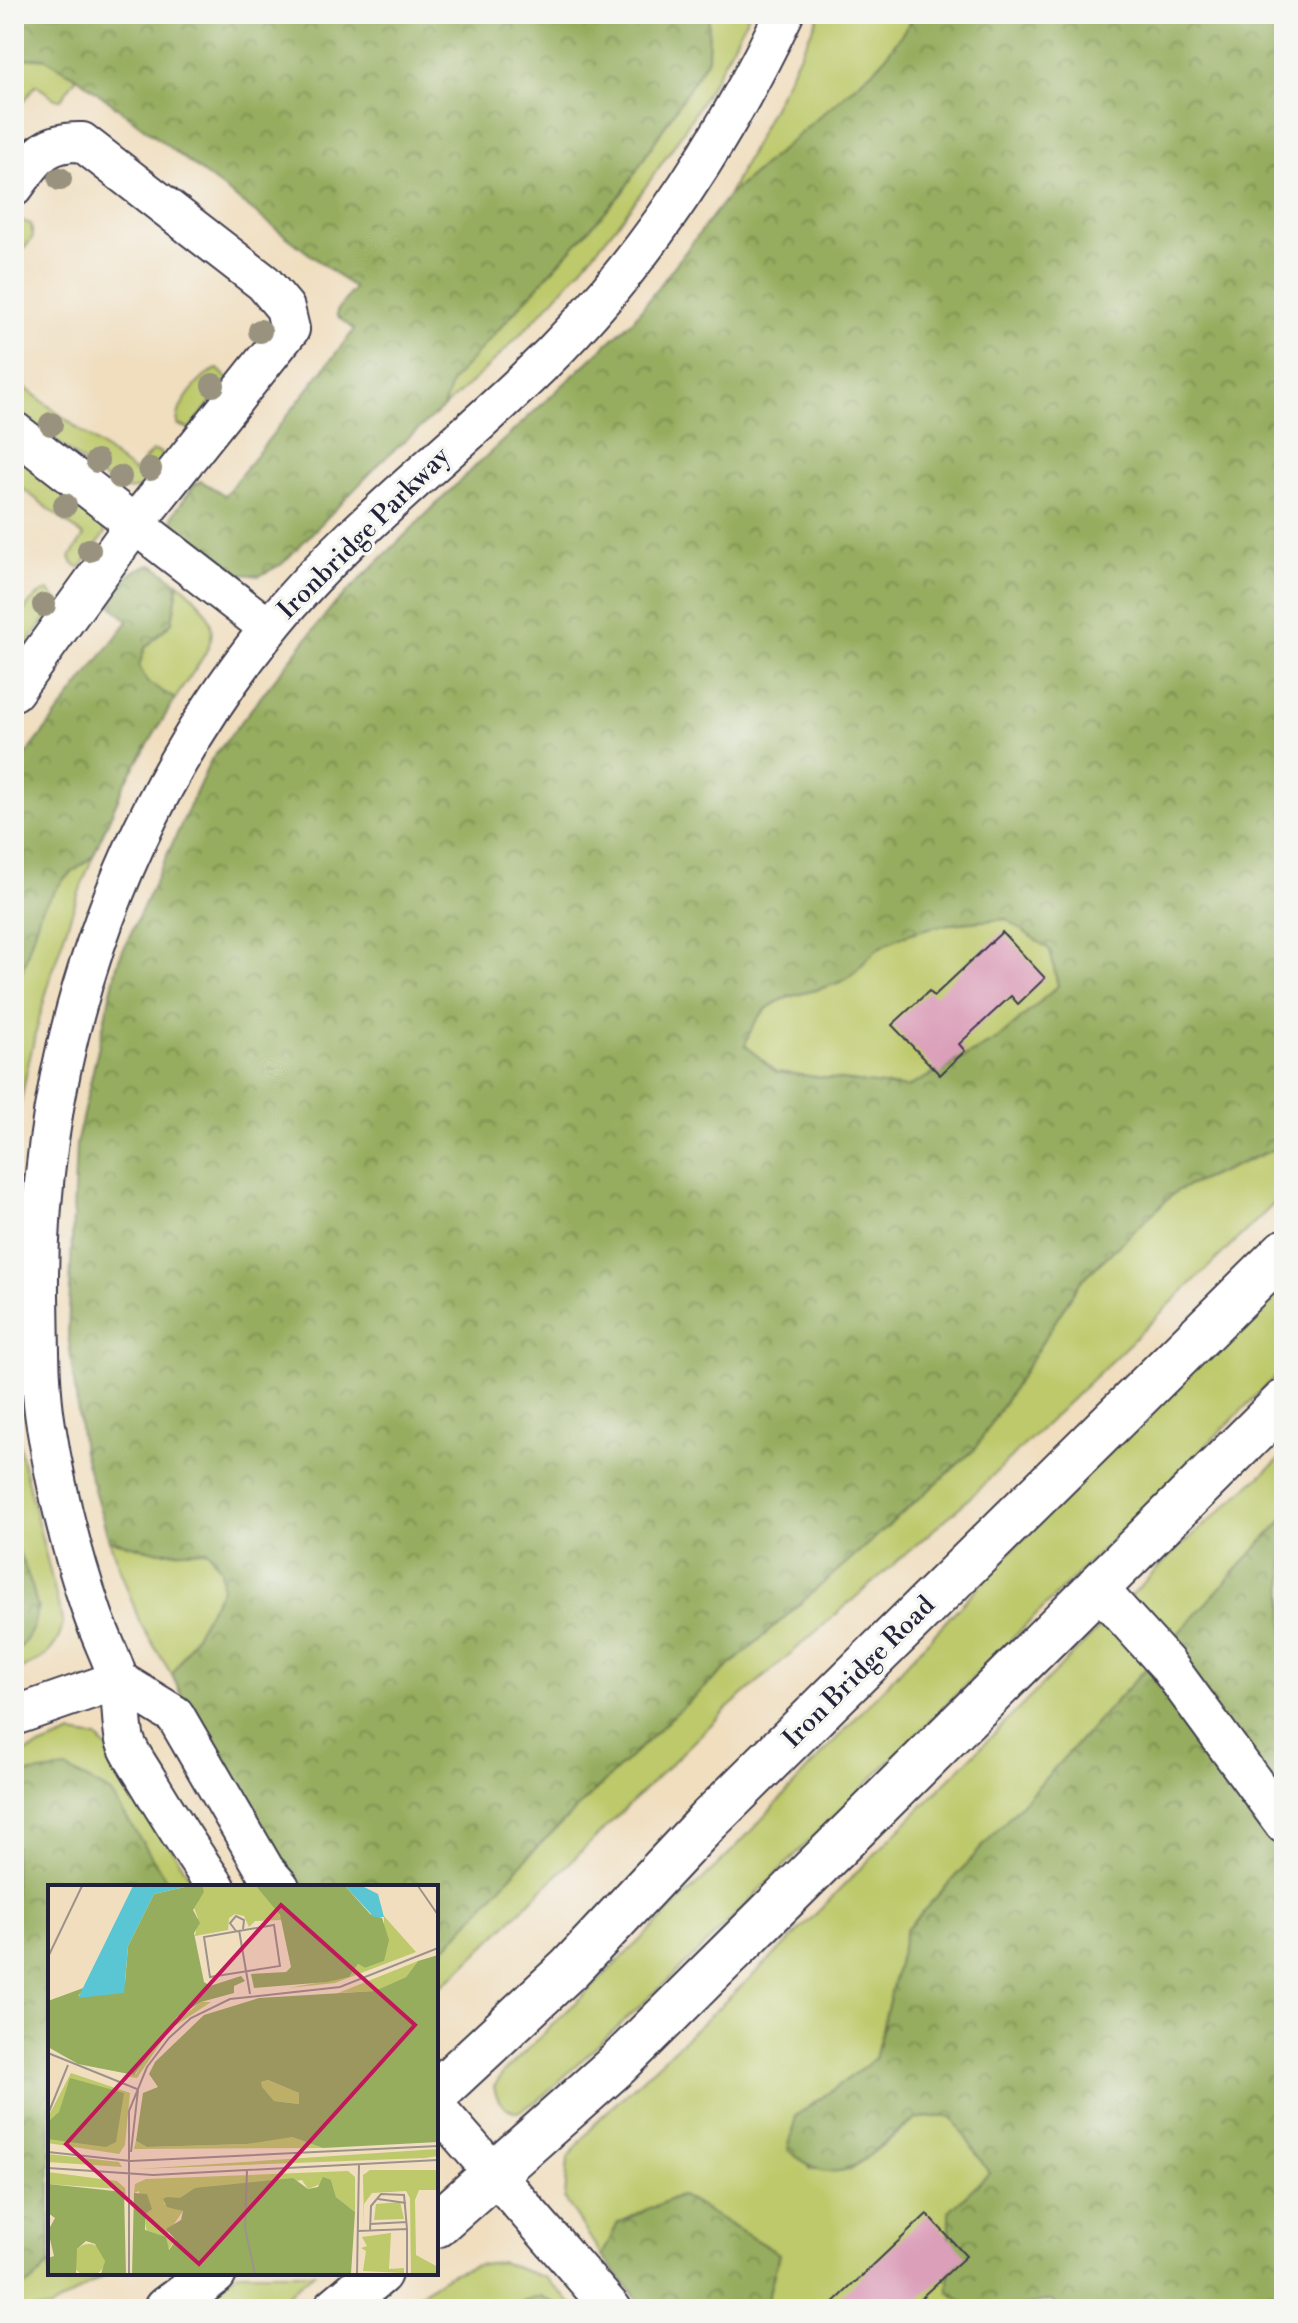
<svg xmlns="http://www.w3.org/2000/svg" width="1298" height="2323" font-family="'Libre Bodoni',serif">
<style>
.green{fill:#bdc96a;stroke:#707652;stroke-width:2}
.forest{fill:url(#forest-crowns);stroke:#5c684c;stroke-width:2;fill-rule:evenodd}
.building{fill:#db9fb9}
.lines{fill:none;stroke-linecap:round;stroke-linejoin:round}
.minor-casing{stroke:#413e4f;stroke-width:42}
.major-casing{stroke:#413e4f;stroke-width:48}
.minor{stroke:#fff;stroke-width:38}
.major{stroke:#fff;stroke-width:44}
.tree{fill:#98927e}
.labels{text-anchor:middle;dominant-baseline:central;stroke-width:7;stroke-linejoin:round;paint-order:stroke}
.street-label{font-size:26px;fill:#22223b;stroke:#f6f6f2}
.inset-road{fill:none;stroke:#9e938a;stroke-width:2}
.view{fill:#c2185b;fill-opacity:0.15;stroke:#c2185b;stroke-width:4}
.inset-edge{fill:none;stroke:#22223b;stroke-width:4}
</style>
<defs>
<pattern id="forest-crowns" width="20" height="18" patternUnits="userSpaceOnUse" patternTransform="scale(2)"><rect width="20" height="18" fill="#96ad5e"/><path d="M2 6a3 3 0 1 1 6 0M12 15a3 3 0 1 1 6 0" fill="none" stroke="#7a8c4f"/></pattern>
</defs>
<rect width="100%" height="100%" fill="#f6f6f2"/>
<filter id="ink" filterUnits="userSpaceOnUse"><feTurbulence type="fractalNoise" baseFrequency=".0125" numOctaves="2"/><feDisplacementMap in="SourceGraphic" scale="16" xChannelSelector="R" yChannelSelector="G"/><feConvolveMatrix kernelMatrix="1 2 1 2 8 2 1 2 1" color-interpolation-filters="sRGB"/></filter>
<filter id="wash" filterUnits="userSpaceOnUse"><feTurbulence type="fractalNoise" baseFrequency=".006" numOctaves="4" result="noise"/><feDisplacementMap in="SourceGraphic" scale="32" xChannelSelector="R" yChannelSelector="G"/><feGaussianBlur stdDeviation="1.8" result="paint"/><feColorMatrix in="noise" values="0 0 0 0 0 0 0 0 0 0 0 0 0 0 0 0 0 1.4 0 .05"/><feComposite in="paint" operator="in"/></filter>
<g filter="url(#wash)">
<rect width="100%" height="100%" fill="#f0debf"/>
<path class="green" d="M709,14H749C675,166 570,296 443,408L452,381L622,193L708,59Z
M820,14H916L881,63L728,196Z
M44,58L77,77L61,99H55L36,85L14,114V59Z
M20,220L31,224L33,237L14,262V222Z
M218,369L228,379L190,429L178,425C174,407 202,373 218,369Z
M14,379L134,472L152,451L159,452L168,461C150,481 143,496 115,487L14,408Z
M14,452L100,520L105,533L80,568L73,564L70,557L84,536L14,482Z
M179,583C236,631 208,647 175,699L146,682L139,666L145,648L172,622Z
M49,591L58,602L22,651H15C12,630 25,596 49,591Z
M93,856C56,949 29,1042 14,1141V997L41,909L64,879Z
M1006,919L1050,950L1058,986L998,1039L907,1088L776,1072L745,1045C763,990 794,1001 840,982C857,975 867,955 882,946C921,923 962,923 1006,919Z
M1284,1145V1194L962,1505L729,1707L456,1974L436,1989V1951L449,1944L533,1851L675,1714L975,1449L1080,1282L1176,1191Z
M1284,1278V1368L695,1955L540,2099L518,2112C503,2109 497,2101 494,2087L503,2073L736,1847L1014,1548Z
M14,1392L21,1455L63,1624C57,1653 40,1661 14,1672V1653L22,1646L38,1608L14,1539Z
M1284,1455V1518L906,1930L875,2060L796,2116L810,2169L850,2170L918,2118L952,2116L989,2173L949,2292L972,2309H765L779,2254L680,2195L618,2223L602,2256L565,2199L568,2158L597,2121L780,1950L1176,1550Z
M109,1540L160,1552L207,1550L221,1569L222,1589L172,1675L140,1623Z
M72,1734L97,1738L113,1754L196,1887H50V2273H108L50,2309H14V1757Z
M500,2262L546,2278L577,2309H566L541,2297L500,2309H402C436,2282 454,2264 500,2262Z
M237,2273H314L269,2309H190Z"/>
<path class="forest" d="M14,14H709L708,58L622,193L452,381L443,408L385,458L282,564L259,576L234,573L218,566L175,531L172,516L195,484L201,481L225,495L354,330L337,316V311L354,288L77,77L44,58L14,59Z
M916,14H1284V1145L1176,1191L1080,1282L975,1449L675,1714L533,1851L449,1944L436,1951V1887H298L217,1771L172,1675L222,1589L221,1569L207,1550L160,1552L109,1540L83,1452L68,1334L76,1145L118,961L211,760L331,608L468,473L633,320L728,196L881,63ZM1006,919L1050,950L1058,986L998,1039L907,1088L776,1072L745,1045C763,990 794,1000 840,982C857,975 867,955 882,946C921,923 962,923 1006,919Z
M154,565L178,583L172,622L145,648L139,666L147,682L175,699L124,785L93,856L64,879L41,909L14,997V771L128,621L108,602C121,584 131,566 154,565Z
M1284,1518V2309H1060L1051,2300L1008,2309H972L949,2292V2211L989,2173L952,2117C941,2117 924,2115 915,2120C865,2149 848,2201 788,2150L796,2116L875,2059L906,1930Z
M14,1539C29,1582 55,1617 14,1653Z
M67,1769L110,1792L171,1887H50V2263L34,2281L14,2292V1775Z
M680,2195L779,2254L765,2309H645L602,2256L618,2223Z
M541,2296L566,2309H500Z"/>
<g id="blocks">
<path class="building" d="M1002,932L1045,978L1018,1004L1011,996L959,1044L965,1051L940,1075L892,1025L929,991L934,996Z
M927,2214L966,2256L909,2309H827Z"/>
</g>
</g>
<g filter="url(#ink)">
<use href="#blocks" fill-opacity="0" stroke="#413e4f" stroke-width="2"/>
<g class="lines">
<defs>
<path id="minor" d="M14,187C36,158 43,141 82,142L264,283L285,308L290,329L134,525L14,691
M14,431L269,628
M1098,1588L1166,1663L1284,1824
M118,1680L175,1715L265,1870L280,1887
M14,1716L118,1680
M216,1887C191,1851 168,1815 146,1778C139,1766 129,1753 125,1740C120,1719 123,1696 117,1675C110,1655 100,1635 93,1615C72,1554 56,1489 46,1426C39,1383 40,1339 39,1296C37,1056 116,821 266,632C340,538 436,465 522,383C633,279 719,150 784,14
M436,2107L612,2309"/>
<path id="major" d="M436,2093L570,1968L708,1821L1284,1252
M436,2225L618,2064L1284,1402
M166,2309L214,2273
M336,2309L379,2273"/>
</defs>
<use href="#minor" class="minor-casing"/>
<use href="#major" class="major-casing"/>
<use href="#minor" class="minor"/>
<use href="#major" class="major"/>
</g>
<g class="tree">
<circle cx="60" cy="179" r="12"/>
<circle cx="260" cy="331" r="12"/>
<circle cx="213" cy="385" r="12"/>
<circle cx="51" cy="424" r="12"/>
<circle cx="97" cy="461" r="12"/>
<circle cx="150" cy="469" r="12"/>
<circle cx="120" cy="477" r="12"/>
<circle cx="65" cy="505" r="12"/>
<circle cx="89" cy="550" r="12"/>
<circle cx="44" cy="605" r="12"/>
</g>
</g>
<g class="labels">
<g class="street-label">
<text transform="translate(364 533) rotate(-45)">Ironbridge Parkway</text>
<text transform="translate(859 1672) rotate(-45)">Iron Bridge Road</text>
</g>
</g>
<g transform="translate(48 1885)">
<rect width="390" height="390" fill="#f0debf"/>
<path d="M155,1H208L224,15L234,35L207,36L201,42L196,31L187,29L181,33L180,45L147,51L150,33L145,20L156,7ZM336,31L368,67L287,98L241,103L300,92L310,79L317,83L336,76ZM370,76L358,92L328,106L290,108ZM153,117H163L122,144L89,193L74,191L88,189L111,150ZM23,188L82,208L77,260L71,269L0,258V232ZM220,195L251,208V219L226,216L213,202V197ZM225,252H244L275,263L86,264L88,256L99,262L199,259ZM390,264V271L376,273L90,284ZM0,269L71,277L74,282L0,277ZM390,285V305H371L367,315L368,370L390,382V389H363L362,313L358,306L324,308L316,319V343L315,290L322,285ZM300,286L307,292V327L288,312L283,295L260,304L254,295L115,318L135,326L119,349L128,354L120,365L99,348L91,306L86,308L87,299L98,294ZM0,287L69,296L77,303L78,313L70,304L0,299ZM352,317L356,334L326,335L328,319ZM343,348L341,384L356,383V388L315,386L318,366L313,363L319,361L314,352ZM25 375a16 16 0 1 1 32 0a16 16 0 1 1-32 0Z" fill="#bdc96a"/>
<path d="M141,1H155L156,7L145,25L152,38L146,48L156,97L162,101L193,91L197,96L186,101V108L153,117L129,132L86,190L30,179L0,162V116L38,102L30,111L77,98L80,61L106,9ZM208,1H297L322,29L334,33L341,55L336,76L317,83L310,79L301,92L279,97L206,103L203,89L238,87L243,82L232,30ZM390,70V257L275,263L244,252L199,259L99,262L88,256L95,208L110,202L101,189L107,177L156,130L211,113L327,106L358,92L370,76ZM220,195L251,208V219L226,216L214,202L213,197ZM22,193L76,208L68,257L58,262L0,254V237L11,227ZM275,292L283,295L288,312L307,327L303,389H84L86,308L99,309L104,324L97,329V345L118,352L121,365L128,355L118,344L133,335L135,326L119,322L115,314L119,312L132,313L147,303L245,293L260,304L270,302ZM0,299L76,307L78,389H53L57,376L47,359L38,356L29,364L28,389H0V373L6,371L0,346L7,333L0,328Z" fill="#96ad5e" fill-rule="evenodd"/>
<path d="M85,1H141L106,9L80,61L76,108L30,113ZM297,1H314L330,9L336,32H326Z" fill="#5ac5d3"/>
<path class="inset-road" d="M370,1L390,30M226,40L232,81L162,92L156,52ZM191,45L202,109M188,46L182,38L188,31L196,35L195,44M0,72L34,1M0,168L89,204M0,229L20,180M0,267L83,276L390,261M83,267L90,205M0,283L105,290L390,275M199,285L197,343L207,389M330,314L358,318M322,339L359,337M310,346L359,344V389M322,346L323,321L333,309L356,310L359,344M81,389V226L99,182L121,153L143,133L182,114L292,102L390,63M309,389L311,280"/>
<path class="view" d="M233,20L367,140L151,379L18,259Z"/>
<rect width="390" height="390" class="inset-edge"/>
</g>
<rect width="1298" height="2323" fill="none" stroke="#f6f6f2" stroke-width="48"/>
</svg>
